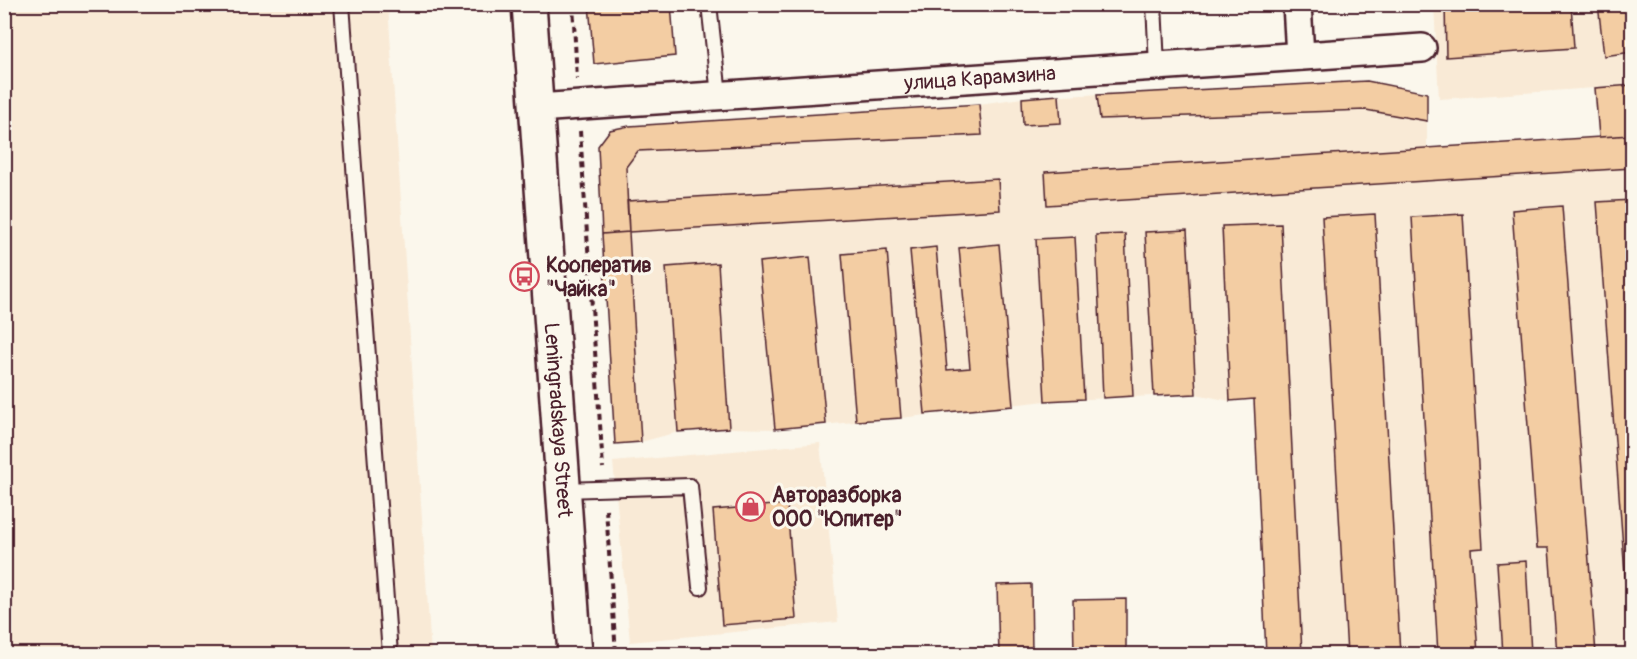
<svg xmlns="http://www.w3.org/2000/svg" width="1637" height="659" font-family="Pangolin,sans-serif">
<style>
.built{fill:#f9ead6}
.building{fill:#f3cda3;stroke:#4a1f2b;stroke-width:1.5}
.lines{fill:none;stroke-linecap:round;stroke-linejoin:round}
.service-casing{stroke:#4a1f2b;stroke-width:18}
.minor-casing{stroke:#4a1f2b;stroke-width:32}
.secondary-casing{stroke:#4a1f2b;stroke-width:38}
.path{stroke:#4a1f2b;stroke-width:4;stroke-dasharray:6 4.5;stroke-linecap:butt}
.service{stroke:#fbf7ec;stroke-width:14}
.minor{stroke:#fbf7ec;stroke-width:27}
.secondary{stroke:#fbf7ec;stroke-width:33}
.labels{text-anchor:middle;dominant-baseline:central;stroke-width:6;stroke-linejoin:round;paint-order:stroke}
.street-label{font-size:21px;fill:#4a1f2b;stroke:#fbf7ec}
.poi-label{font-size:21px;font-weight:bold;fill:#4a1f2b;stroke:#fbf7ec;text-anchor:start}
</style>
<rect width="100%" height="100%" fill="#fbf7ec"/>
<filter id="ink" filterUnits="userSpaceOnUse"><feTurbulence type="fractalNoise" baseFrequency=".0167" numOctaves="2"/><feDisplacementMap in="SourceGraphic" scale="12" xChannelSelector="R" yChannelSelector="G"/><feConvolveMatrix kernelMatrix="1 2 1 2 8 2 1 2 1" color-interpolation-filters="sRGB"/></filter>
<g filter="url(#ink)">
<path class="built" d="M4,5H388L431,654H5Z
M1434,5H1632V654H1266L1253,399L1230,401L1196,394L1045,401L901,418L775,429L729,428L678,432L641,442L615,444L598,167V146L610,130L629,126L979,104L1022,98L1367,81L1427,93V148L1598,137L1594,88L1439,99Z
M820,443L838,622L630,642L613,462Z"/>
<path class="building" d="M589,4H671L675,56L594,64Z
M1445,4H1571L1574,48L1446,57Z
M1598,4H1632V52L1604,56Z
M1367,81L1427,93V121L1366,110L1100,119L1097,95Z
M1632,85V135L1599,137L1595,88Z
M1059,95L1061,123L1023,125L1022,98Z
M979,104L982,135L638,151L626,167L629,232L602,234L598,146L610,130L629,126Z
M1632,135V168L1047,205L1045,172Z
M998,179L1000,210L629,232L627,201Z
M1632,200V654H1631L1597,202Z
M1562,206L1596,654H1557L1549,548H1537L1512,210Z
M1375,214L1400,654H1347L1322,217Z
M1463,214L1483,548L1471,549L1478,654H1438L1412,217Z
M1281,224L1302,654H1266L1254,399L1230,401L1222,226Z
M1187,230L1196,394L1154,396L1145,232Z
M629,232L641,442L615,444L602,234Z
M1125,234L1133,396L1103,398L1096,235Z
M1075,237L1084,399L1045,401L1036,239Z
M999,244L1013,406L925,414L910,250L936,247L947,370L970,368L959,248Z
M887,250L901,418L856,421L842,254Z
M810,257L826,424L775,429L759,262Z
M718,263L729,428L678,432L666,267Z
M787,504L796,619L722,625L713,510Z
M1526,561L1531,654H1503L1497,563Z
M1031,584L1032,654H999L997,585Z
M1126,599V654H1074L1073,600Z"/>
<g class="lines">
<defs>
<path id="service" d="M342,4L390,654
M709,4L719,95
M1154,4L1157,66
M564,490L690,486L700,587"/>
<g id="minor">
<path d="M1297,4L1300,56"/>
<path id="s1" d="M537,108L1422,48"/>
</g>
<g id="secondary">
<path id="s2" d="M529,4L575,654"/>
</g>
</defs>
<use href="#service" class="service-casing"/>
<use href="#minor" class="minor-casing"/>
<use href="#secondary" class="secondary-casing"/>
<path class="path" d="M573,4L577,79
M580,131L603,468
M606,509L616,654"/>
<use href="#service" class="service"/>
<use href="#minor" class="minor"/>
<use href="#secondary" class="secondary"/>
</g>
</g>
<defs>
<symbol id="bus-ring" viewBox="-11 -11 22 22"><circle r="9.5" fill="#fbf7ec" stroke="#d1495b" stroke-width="1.5"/><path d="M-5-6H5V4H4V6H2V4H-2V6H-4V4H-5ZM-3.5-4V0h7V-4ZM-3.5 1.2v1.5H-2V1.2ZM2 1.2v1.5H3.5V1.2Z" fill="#d1495b"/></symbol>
<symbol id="shop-ring" viewBox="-11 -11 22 22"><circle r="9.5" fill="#fbf7ec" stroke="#d1495b" stroke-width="1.5"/><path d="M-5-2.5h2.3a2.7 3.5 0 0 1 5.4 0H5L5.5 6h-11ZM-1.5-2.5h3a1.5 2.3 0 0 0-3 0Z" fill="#d1495b"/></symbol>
</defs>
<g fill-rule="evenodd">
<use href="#bus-ring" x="508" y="260" width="33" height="33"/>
<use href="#shop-ring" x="734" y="490" width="33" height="33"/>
</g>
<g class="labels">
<g class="street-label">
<text stroke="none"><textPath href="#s1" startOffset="444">улица Карамзина</textPath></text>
<text stroke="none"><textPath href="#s2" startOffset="417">Leningradskaya Street</textPath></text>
</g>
<g class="poi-label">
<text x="546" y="265">Кооператив<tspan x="546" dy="24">"Чайка"</tspan></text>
<text x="772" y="495">Авторазборка<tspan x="772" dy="24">ООО "Юпитер"</tspan></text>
</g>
</g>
<rect width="1637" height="659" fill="none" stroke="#fbf7ec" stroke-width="24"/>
<rect x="12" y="12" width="1613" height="635" fill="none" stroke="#4a1f2b" stroke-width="2" filter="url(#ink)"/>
</svg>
